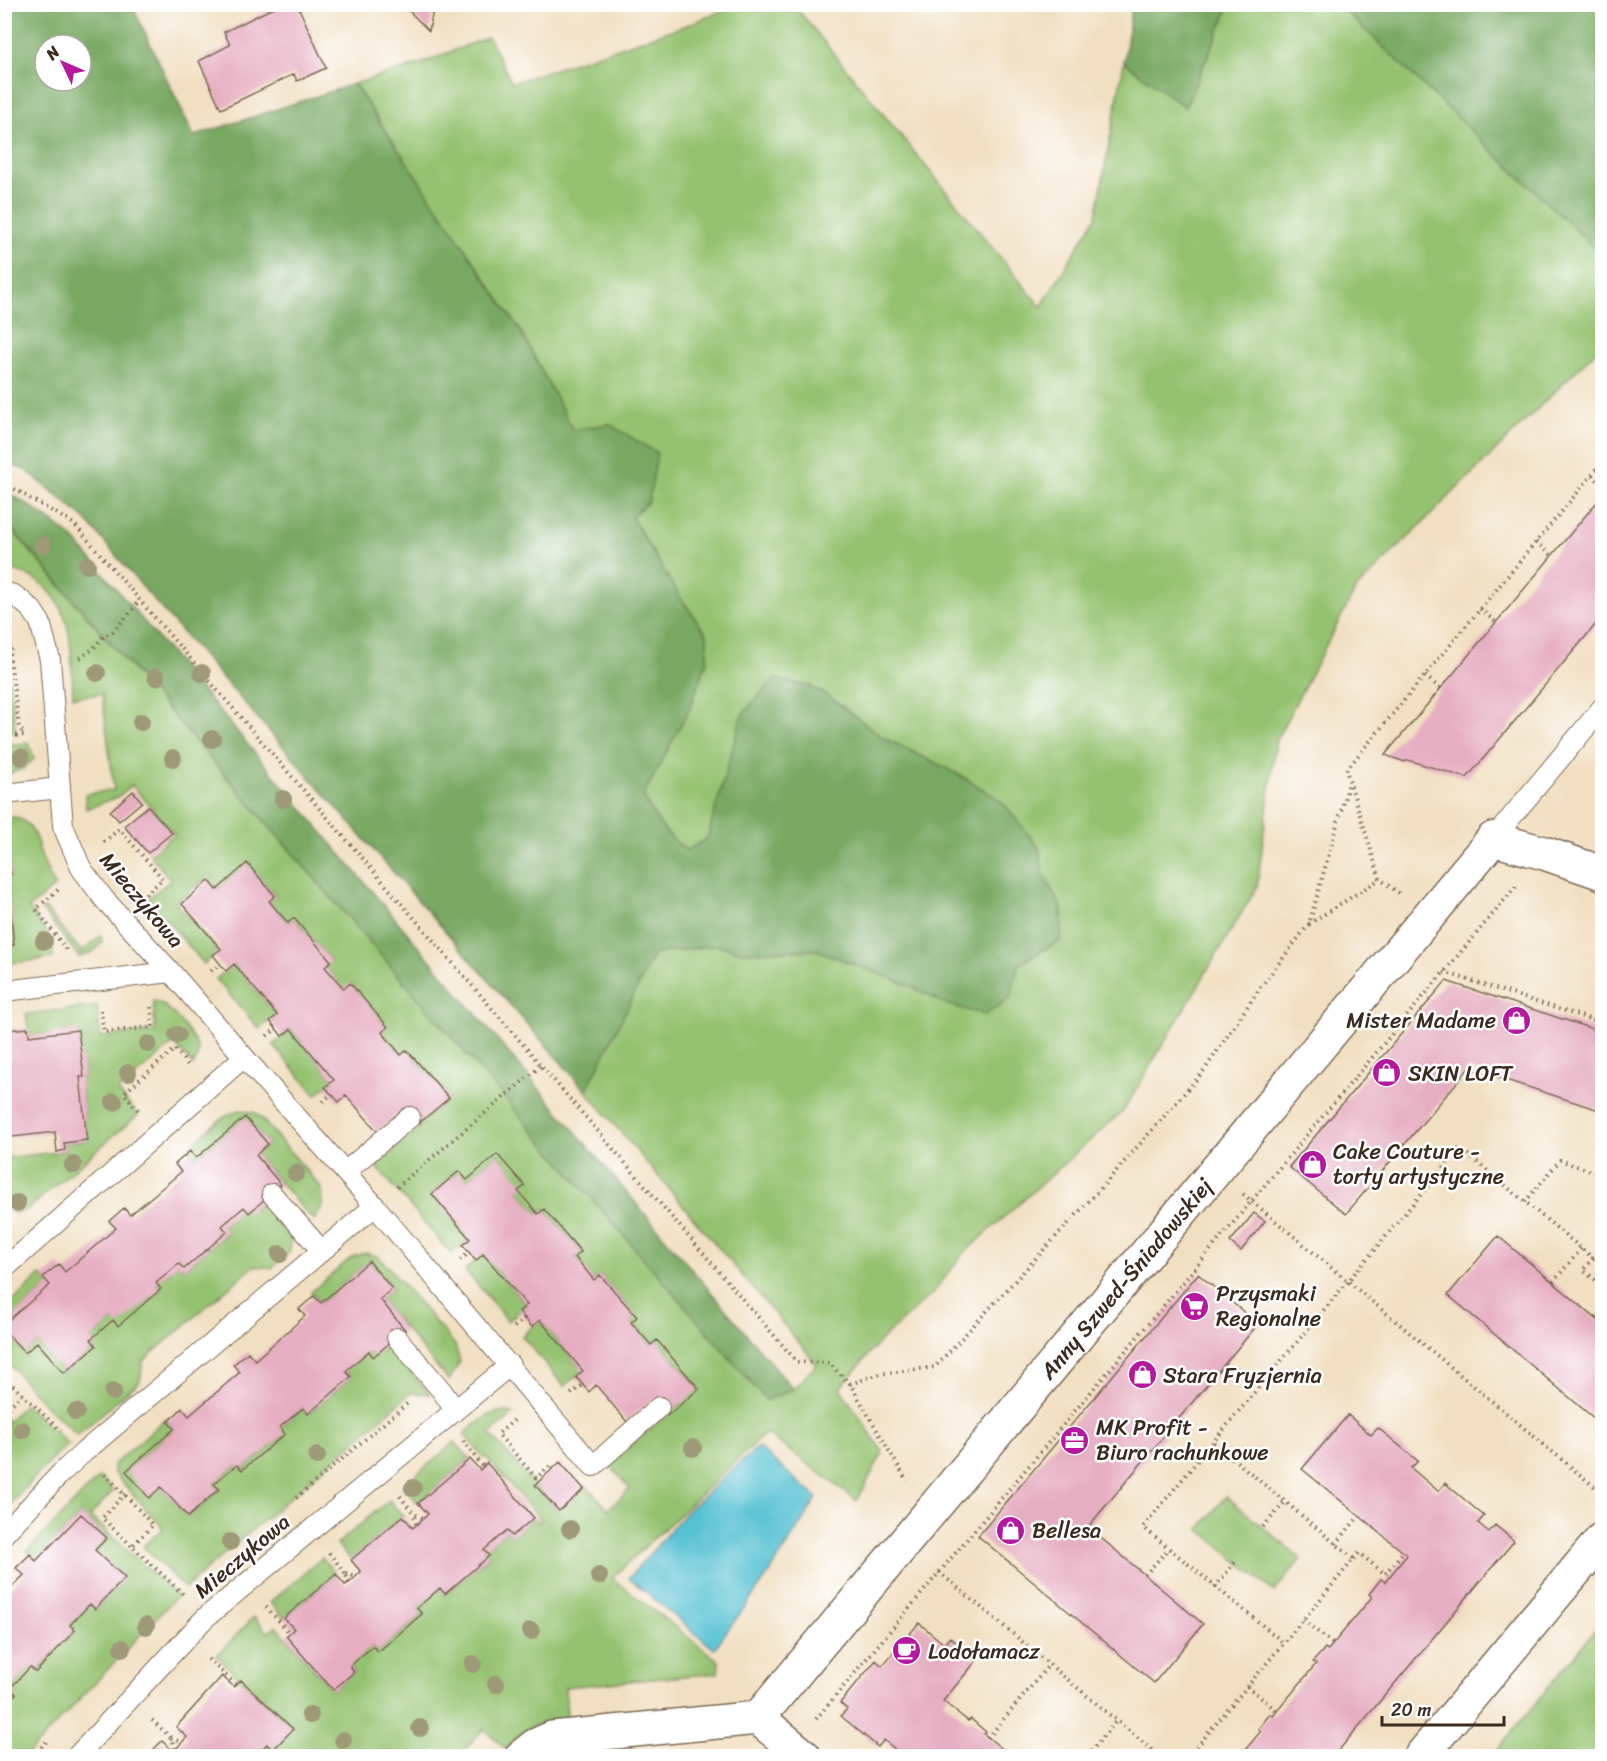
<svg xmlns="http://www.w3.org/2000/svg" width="1607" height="1761" font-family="Sriracha,sans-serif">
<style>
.green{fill:#95c270;stroke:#687647;stroke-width:1.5}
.forest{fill:#78a862;stroke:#5a6940;stroke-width:1.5;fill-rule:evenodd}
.water{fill:#57c1d3;stroke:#497678;stroke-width:1.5}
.building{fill:#e6aec1}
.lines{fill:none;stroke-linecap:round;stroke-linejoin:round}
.lane-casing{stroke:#7b6957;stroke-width:22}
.street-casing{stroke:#7b6957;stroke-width:36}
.path{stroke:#7b6957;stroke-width:4;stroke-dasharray:1.5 4.5;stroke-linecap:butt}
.lane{stroke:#fff;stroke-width:20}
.street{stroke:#fff;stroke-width:33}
.tree{fill:#9e9977}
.labels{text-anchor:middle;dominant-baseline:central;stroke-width:5;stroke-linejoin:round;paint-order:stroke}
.street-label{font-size:22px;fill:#3b2a1e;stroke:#fff}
.poi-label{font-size:22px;fill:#3b2a1e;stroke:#fff;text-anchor:start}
</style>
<rect width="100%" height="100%" fill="#fff"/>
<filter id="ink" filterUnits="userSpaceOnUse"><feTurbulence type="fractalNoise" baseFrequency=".0167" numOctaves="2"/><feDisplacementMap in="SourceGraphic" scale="12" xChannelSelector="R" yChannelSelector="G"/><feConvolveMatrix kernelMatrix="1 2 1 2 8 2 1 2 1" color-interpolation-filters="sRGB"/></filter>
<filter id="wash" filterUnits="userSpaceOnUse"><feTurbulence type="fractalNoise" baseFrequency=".008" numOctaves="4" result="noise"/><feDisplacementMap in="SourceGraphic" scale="24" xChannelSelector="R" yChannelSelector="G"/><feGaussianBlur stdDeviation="1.35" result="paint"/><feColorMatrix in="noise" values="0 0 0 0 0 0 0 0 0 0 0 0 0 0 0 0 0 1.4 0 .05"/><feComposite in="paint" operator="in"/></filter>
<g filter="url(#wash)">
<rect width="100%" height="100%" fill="#f1dfc1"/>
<path class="green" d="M736,5H794L1041,307L1096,217L1124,62L1185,107L1230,5H1339L1602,255V345L1356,589L1276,740L1257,887L1124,1110L963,1254L933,1293L881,1340L840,1388L883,1452L857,1501L766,1433L612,1578L719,1661L718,1673L565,1687L567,1717C538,1722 526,1728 506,1749L484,1729L458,1756H256L267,1744L274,1749L293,1728L216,1656L254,1617L267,1632L276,1626L333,1690L354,1672L350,1666L373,1646L378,1652L422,1615L417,1608L440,1588L445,1594L489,1557L484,1550L507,1530L512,1536L534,1518L538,1523L541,1520L486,1457L484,1458L464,1434C477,1424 494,1405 513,1414L490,1434L558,1511L587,1486L608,1509L630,1489L610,1466L624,1452L699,1388L657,1340L651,1345L631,1322L637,1317L600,1275L594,1280L575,1257L581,1251L544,1209L538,1214L518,1191L524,1186L497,1154L467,1180L459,1171L432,1194L470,1239L451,1254L376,1166L419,1129L417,1125L449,1098L408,1050L401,1055L382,1032L387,1027L351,984L344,989L325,967L331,961L295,919L288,923L269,901L275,895L247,864L217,890L209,880L214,877L211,874L176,903L218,951L204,964L148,898L171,880L150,855L174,834L132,785L118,797L86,809L85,794L114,790L102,694L73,697C71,656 76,609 39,582C29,575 17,569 5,570L4,521L767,1400L793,1389L817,1364L586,1091L654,954L717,945L742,952L817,950L908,985L948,1005L1010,998L1019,964L1061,940L1062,909L1043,873L1039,848L993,795L956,773L884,738L828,696L810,686L774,679L742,715L707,839L687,851C666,837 655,817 643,796L690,708L707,661V635L680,597L631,516L609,424L573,430L520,330L354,84L420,64L488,37L512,83L690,24Z
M5,653L16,732L5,734H4Z
M29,743L34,759L23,769L9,774L5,770V745Z
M15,817C34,823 36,839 41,855C45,866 49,876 55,886L29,908L53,942V958L5,964V946L14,945L7,875H11L5,832L4,818Z
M45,908L82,952L101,935L102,942L93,952L79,957L42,910Z
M234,964L277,1015L259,1029L216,979Z
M153,1001C158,1002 162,1003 166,1007C175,1014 197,1040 198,1051C198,1056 196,1061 193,1065L174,1043L118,1091L138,1115L27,1210L15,1213L5,1209L4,1158L65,1151L64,1143L87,1140L80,1077H84L78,1031L29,1036L26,1014L97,1006L101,1037L155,1031Z
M291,1029L334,1080L316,1095L273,1045Z
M240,1110L255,1113L262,1119L319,1185C326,1198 323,1208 315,1219L310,1217L256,1155L268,1144L245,1117L196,1158L188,1148C204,1134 220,1115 240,1110Z
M263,1201L290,1234V1252L272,1268L254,1266L143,1361L140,1381L77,1435L43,1403L5,1359L4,1330L25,1353L37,1342L64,1373L96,1346L91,1339L113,1320L118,1325L161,1289L156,1283L179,1264L184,1269L227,1233L222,1226L244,1207L250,1213Z
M365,1253L379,1257L383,1261L455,1345L460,1362L449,1381L380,1299L392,1289L369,1261L321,1303L311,1292L352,1257Z
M483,1254L527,1305L508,1321L465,1270Z
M41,1275L50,1285L5,1324V1309Z
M540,1320L583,1371L564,1386L522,1336Z
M388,1345L430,1394L411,1393L185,1588L143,1546L163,1528L113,1472V1465L165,1419L174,1429L126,1471L161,1487L188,1517L219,1490L214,1484L237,1465L243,1470L285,1434L280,1427L303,1408L308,1414L351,1377L346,1371L369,1351L373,1357Z
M25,1404L68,1444L54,1457L5,1510V1419L7,1422Z
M455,1442L470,1459L418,1503L403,1486Z
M98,1478L102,1479L113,1491L90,1516L177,1596L26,1756H5L4,1706L16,1694L10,1688L30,1667L37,1672L75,1631L70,1625L90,1604L96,1609L125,1578L95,1550L107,1538L81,1514L36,1561L27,1551Z
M1226,1496L1301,1559L1274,1592L1199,1529Z
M389,1500L403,1516L351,1560L337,1544Z
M322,1558L336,1574L284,1618L270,1602Z
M1602,1622V1756H1492Z"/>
<path class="forest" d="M4,5H132L194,136L354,84L520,330L573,430L609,424L657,453L649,501L631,517L680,597L707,635V661L690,708L643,796C654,817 666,837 687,850L707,839L742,715L774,679L810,686L828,696L884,738L956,773L993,795L1005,805L1039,848L1043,873L1062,909L1061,940L1019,964L1010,998L985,1015L948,1005L908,985L817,950L742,952L717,945L654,954L586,1091L158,605L85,519L27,471L5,462ZM45,45H81V81H45Z
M1132,5H1230L1185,107L1124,62Z
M1339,5H1602V255Z
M5,491C30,505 53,521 75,540L793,1389L766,1400L5,521Z"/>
<path class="water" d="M758,1447L817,1498L769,1574L714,1649L629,1578L687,1511Z"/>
<g id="blocks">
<path class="building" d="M281,4H297L326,68L297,81L294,74L221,109L199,61L230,45L224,32Z
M403,4H434L429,31L411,13Z
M1602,496V617L1467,778L1408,760L1405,762L1385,755Z
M133,791L142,802L119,821L110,811Z
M148,806L172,833L148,853L124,826Z
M4,831H6L11,875H7L14,945L4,946Z
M247,863L275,896L269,901L275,908L288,923L294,918L331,961L325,967L344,989L350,983L388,1027L382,1032L401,1055L407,1050L449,1098L417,1125L403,1109L378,1132L346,1095L339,1102L325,1087L334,1080L291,1029L282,1036L270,1021L277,1015L234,964L226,971L213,955L221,949L182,904L209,880L217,890Z
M1446,981L1602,1032V1111L1469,1068L1346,1214L1289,1167Z
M28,1028L29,1036L78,1030L84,1077H80L87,1140L64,1143L65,1150L57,1152L55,1132L4,1138V1039L9,1038L8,1030Z
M245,1117L268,1144L256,1155L281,1185L249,1213L244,1207L222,1226L227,1232L184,1269L179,1264L156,1283L161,1289L118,1326L113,1320L91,1339L96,1346L64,1373L37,1342L25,1353L4,1330V1324L50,1285L43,1277L59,1264L65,1272L116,1228L109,1221L116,1215L124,1208L130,1215L181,1172L175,1164L182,1158L190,1151L196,1158Z
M497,1154L525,1186L518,1191L538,1214L544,1209L581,1252L575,1257L594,1280L600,1275L637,1317L631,1322L651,1345L657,1340L699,1389L667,1416L653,1399L627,1422L596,1385L589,1392L576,1377L583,1371L540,1320L532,1327L519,1311L527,1305L483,1254L476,1261L463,1245L470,1239L432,1194L459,1171L467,1180Z
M1254,1213L1265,1221L1241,1251L1230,1242Z
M1498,1236L1599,1321L1602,1316V1425L1448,1295Z
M369,1261L392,1289L380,1299L405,1330L373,1357L369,1351L346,1371L351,1377L308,1414L303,1408L280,1427L285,1434L242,1470L237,1465L224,1475L214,1484L219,1489L188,1517L161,1487L149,1498L126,1471L174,1429L168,1422L182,1408L189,1416L240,1372L233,1365L248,1352L255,1360L305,1316L299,1309L314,1296L321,1303Z
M1198,1274L1258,1324L1088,1527L1203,1624L1154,1683L978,1536Z
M1348,1415L1371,1435L1378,1428L1418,1461L1411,1468L1438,1491L1445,1483L1484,1516L1478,1523L1489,1532L1495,1525L1514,1541L1334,1756H1240L1261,1731L1258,1729L1270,1714L1273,1716L1316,1664L1313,1662L1325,1648L1328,1650L1372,1597L1369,1594L1381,1579L1385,1582L1407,1555L1302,1469Z
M470,1459L480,1470L487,1463L534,1518L512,1536L507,1530L484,1550L489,1556L445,1594L440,1588L417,1608L422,1614L378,1652L373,1646L350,1666L354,1672L333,1690L286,1636L294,1629L284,1618L336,1574L345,1585L349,1583L361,1572L351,1560L403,1516L413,1528L428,1514L418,1503Z
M560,1462L584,1489L559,1511L535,1485Z
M81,1514L107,1538L95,1550L125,1578L95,1609L90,1604L70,1625L75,1630L36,1672L30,1667L18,1680L10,1688L16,1694L4,1706V1595L24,1575L16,1568L30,1554L36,1561Z
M919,1623L944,1644L950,1637L977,1660L943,1701L968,1721L971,1719L986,1732L984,1734L1011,1756H903L884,1740L878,1747L841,1716L847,1709L840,1703L876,1660L882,1666Z
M222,1676L234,1687L241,1680L293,1729L273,1750L267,1744L256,1756H147L162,1741L173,1751L175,1750L187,1737L176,1727Z"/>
</g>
</g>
<g filter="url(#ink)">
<use href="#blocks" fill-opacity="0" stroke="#7b6957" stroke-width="1.5"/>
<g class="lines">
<defs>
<path id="lane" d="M4,592L14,595L23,602L32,610L40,622L50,660L63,826L81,868L104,899L171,972L244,1057L375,1206L593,1466L659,1407
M4,794L60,788
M1493,839L1602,708
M4,991L171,972
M345,1172L410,1117
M272,1194L322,1251
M4,1269L244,1057
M397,1338L442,1391L455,1410
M4,1534L61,1473L84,1452L375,1206
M77,1756L205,1618L510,1365"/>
<g id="street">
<path id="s1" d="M758,1718L1493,839L1544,853L1602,873"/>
<path d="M522,1756L536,1745L552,1738L758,1718L804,1756"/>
<path d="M1421,1756L1602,1539"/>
</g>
</defs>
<use href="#lane" class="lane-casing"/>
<use href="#street" class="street-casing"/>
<path class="path" d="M1592,475L1602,484
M4,483L74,524L797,1362L829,1363L850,1384L907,1481
M1536,542L1553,556
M1480,609L1497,623
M80,658L93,649L104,636L113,631L129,614L139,600
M1425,676L1441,689
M4,737L24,735L19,726L9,652L14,645
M104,842L119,829L163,879L142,897
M58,890L36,909L65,948L66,953
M1399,893L1380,879L1346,770L1602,463
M1309,924L1380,879
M211,971L220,964
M1444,972L1602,1023
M101,1010L104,1032L153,1027L151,1005
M267,1036L276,1029
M323,1102L331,1094
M138,1110L124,1093L175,1049L188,1065
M397,1187L541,1066
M1243,1194L1602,1493
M1525,1202L1560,1160L1602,1175
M1593,1258L1583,1270L1602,1285
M460,1260L469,1253
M1553,1282L1582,1248
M1596,1318L1602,1310
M514,1327L525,1318
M4,1377L61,1431
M850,1384L880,1374L935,1367L1103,1186L1203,1072L1260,988L1309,924L1349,783
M571,1394L583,1385
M4,1409L6,1410L22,1394
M514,1420L498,1434L536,1478L551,1465
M463,1441L483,1467
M1213,1442L1143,1527L1284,1643
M105,1474L153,1525L132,1546L185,1596
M125,1494L102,1518L132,1546
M400,1496L414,1514
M296,1498L409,1402
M416,1524L414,1514L423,1518
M1263,1527L1285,1502
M1336,1544L1359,1516
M329,1553L345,1573
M1354,1559L1359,1553L1385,1574L1403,1552
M939,1572L1159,1756
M1145,1575L1169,1548
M349,1583L345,1573L355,1577
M1215,1587L1236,1561
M266,1607L290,1633
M1303,1620L1333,1644
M208,1659L236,1685
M1247,1686L1277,1711
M816,1719L1518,884
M152,1720L171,1738L175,1750
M171,1738L181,1742
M988,1738L1049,1665
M33,1756L49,1739
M1087,1756L1116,1721
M1189,1756L1354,1559L1213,1442L1460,1148L1593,1258L1602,1247"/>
<use href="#lane" class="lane"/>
<use href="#street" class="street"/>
</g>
<g class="tree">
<circle cx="43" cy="545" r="9"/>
<circle cx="87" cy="565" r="9"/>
<circle cx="97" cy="673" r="9"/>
<circle cx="202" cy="673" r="9"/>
<circle cx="156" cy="677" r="9"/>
<circle cx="141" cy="722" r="9"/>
<circle cx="212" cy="739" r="9"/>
<circle cx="21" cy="757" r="9"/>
<circle cx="173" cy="758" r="9"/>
<circle cx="283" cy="799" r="9"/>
<circle cx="44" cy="941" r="9"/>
<circle cx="177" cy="1035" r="9"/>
<circle cx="148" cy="1044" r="9"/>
<circle cx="128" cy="1073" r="9"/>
<circle cx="114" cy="1102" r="9"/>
<circle cx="73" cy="1165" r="9"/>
<circle cx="296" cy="1173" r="9"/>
<circle cx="17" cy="1203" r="9"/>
<circle cx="280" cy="1254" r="9"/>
<circle cx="113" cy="1392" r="9"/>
<circle cx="76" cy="1412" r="9"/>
<circle cx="22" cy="1430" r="9"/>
<circle cx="693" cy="1448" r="9"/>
<circle cx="317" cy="1456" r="9"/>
<circle cx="413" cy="1488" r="9"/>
<circle cx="570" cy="1529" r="9"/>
<circle cx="230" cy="1542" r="9"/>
<circle cx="599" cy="1576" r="9"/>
<circle cx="146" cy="1626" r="9"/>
<circle cx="531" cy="1631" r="9"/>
<circle cx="122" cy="1648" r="9"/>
<circle cx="473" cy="1664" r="9"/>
<circle cx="496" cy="1684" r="9"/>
<circle cx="310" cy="1715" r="9"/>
<circle cx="420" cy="1728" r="9"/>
<circle cx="343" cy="1740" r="9"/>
</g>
</g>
<defs>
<symbol id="shop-disc" viewBox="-11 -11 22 22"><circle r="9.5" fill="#b5179e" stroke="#fff"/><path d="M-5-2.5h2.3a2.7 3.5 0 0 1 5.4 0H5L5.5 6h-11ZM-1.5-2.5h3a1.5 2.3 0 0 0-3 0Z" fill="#fff"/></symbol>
<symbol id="supermarket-disc" viewBox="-11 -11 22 22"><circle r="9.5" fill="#b5179e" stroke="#fff"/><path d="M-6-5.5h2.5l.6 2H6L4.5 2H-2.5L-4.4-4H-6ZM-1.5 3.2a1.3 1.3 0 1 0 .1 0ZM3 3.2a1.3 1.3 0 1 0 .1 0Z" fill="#fff"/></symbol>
<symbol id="office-disc" viewBox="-11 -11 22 22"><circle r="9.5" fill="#b5179e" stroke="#fff"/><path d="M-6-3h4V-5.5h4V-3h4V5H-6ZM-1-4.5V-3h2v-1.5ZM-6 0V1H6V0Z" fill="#fff"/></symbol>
<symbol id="cafe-disc" viewBox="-11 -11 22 22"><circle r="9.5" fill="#b5179e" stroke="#fff"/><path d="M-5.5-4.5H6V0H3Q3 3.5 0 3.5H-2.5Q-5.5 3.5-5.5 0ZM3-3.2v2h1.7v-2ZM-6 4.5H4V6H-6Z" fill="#fff"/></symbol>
</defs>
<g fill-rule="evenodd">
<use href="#shop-disc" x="1500" y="1004" width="33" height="33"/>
<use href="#shop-disc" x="1370" y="1056" width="33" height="33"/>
<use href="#shop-disc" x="1296" y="1148" width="33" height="33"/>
<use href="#supermarket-disc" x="1178" y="1290" width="33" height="33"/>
<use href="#shop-disc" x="1126" y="1358" width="33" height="33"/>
<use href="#office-disc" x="1058" y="1424" width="33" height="33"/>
<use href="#shop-disc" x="994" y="1514" width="33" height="33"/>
<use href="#cafe-disc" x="890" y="1634" width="33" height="33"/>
</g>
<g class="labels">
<g class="street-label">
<text transform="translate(142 900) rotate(50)">Mieczykowa</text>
<text stroke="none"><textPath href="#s1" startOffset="573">Anny Szwed-Śniadowskiej</textPath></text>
<text transform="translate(242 1556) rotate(-40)">Mieczykowa</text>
</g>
<g class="poi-label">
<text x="1496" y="1020" text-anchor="end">Mister Madame</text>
<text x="1408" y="1073">SKIN LOFT</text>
<text x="1333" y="1151">Cake Couture -<tspan x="1333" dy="25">torty artystyczne</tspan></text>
<text x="1216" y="1293">Przysmaki<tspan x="1216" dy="25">Regionalne</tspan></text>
<text x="1163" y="1375">Stara Fryzjernia</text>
<text x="1096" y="1427">MK Profit -<tspan x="1096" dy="25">Biuro rachunkowe</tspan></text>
<text x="1032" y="1530">Bellesa</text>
<text x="928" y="1651">Lodołamacz</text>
</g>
</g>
<rect width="1607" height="1761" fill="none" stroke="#fff" stroke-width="24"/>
<g transform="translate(63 63) rotate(314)"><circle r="28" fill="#ffffff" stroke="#b1aaa5" stroke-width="1.5"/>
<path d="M0-4.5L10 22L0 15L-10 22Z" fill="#b5179e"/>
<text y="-9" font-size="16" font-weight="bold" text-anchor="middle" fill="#3b2a1e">N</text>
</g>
<path d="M1382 1716v9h122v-9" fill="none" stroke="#3b2a1e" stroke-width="3"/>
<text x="1391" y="1716" font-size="18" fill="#3b2a1e" stroke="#ffffff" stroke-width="4.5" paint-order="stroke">20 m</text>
</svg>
